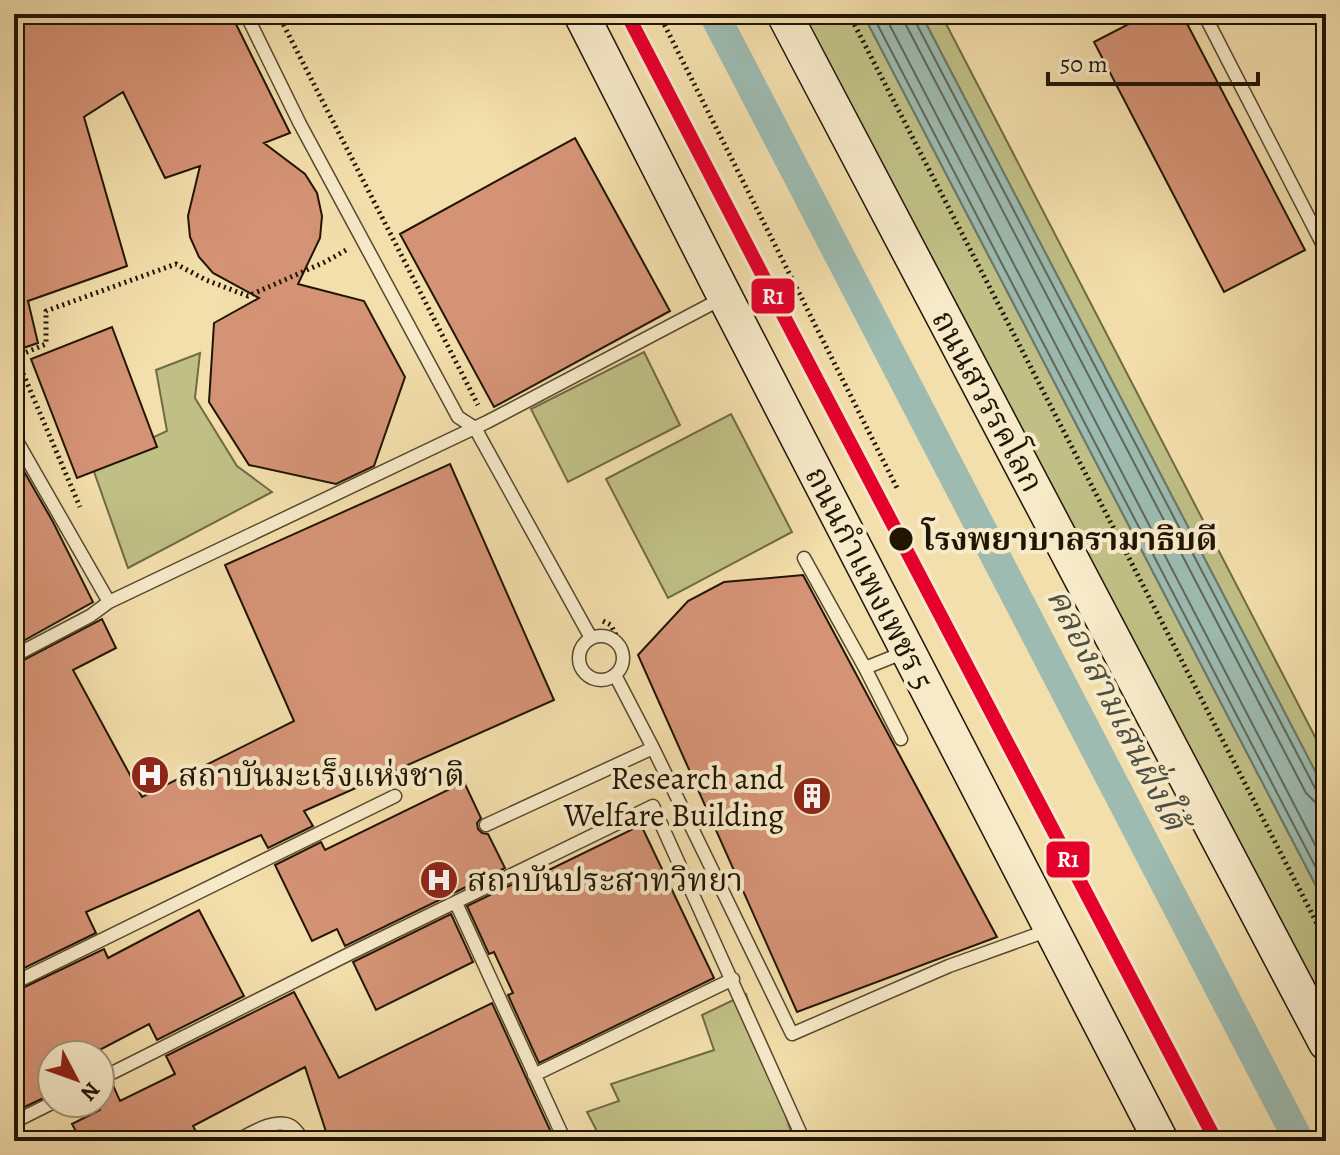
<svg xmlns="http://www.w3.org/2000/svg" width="1340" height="1155" font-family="Alegreya,'Noto Serif Thai',serif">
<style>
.green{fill:#c0c086;stroke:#706a45;stroke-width:2}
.water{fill:#9dbbb1;stroke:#6b796c;stroke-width:2}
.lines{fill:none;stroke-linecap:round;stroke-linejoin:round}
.shore{stroke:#5f685a;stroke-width:2}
.canal{stroke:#9dbbb1;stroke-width:30}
.building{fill:#d59376;stroke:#211504;stroke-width:2}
.lane-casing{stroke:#56482e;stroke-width:15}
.secondary-casing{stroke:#211504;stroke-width:37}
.path{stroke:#211504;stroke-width:5;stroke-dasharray:2 4;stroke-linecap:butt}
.lane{stroke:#f7eac9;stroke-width:12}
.secondary{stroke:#f7eac9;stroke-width:34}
.rail-1-casing{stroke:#f7eac9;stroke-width:20}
.rail-1{stroke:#e4002b;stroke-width:14}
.stop-dot{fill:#211504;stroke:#f7eac9;stroke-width:3}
.labels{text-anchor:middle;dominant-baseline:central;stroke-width:8;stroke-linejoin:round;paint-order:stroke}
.street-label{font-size:32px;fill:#211504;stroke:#f7eac9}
.stop-label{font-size:32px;font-weight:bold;fill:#211504;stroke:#f7eac9;text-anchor:start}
.poi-label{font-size:32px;fill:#211504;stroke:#f7eac9;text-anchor:start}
.water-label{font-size:34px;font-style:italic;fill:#4c4f41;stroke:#f7eac9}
.line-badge{stroke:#f7eac9;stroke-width:3}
.badge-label{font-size:22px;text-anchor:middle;font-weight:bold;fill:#fff}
</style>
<rect width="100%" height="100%" fill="#f3dfac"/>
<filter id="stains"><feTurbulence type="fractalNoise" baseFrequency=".0025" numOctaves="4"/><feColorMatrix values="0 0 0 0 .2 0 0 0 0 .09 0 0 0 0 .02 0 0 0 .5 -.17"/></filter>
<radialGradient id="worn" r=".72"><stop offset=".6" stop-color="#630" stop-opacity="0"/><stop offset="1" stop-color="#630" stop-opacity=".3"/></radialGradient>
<path class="green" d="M802,14H863L1326,905V1020Z
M921,14H941L1326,758V792Z
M644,352L680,425L568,482L531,409Z
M200,353L195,398L237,466L272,492L128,568L92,466L167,431L156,370Z
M731,414L792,532L668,598L606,479Z
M746,994L794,1141H602L587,1112L619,1101L611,1084L714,1050L702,1015Z"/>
<path class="water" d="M863,14H921L1326,792V905Z"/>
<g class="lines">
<path class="shore" d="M872,14L1326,887
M884,14L1326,866
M904,14L906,25L1306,793L1315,802L1326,803
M914,14L915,21L1315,788L1320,793H1326"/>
<path class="canal" d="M714,14L1299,1141"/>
</g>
<path class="building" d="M14,14H231L290,133L264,143L305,174L317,193L322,216L320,238L298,284L364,301L405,377L374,466L336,484L249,465L209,402L214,323L259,298L213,273L199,257L190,237L188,216L200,166L165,178L123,92L84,117L127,266L28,301L38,343L14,351Z
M1148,14H1182L1305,250L1224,292L1094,42Z
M575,138L670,311L494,407L400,234Z
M112,327L157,447L77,478L31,359Z
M14,454L53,522L93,602L14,646Z
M450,464L554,700L304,811L313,826L268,848L261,835L86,912L96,933L14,973V665L102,619L116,648L73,670L142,797L294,721L225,565Z
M803,575L997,937L797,1012L638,655L688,601L724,582Z
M464,782L481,818L477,823L478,829L482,833L488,834L505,868L345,946L337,929L312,941L275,865L321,842L325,850Z
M641,825L714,978L539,1063L508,995L513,993L494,952L489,954L467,906L513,884L514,887Z
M199,910L244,996L157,1040L149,1024L90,1055H52V1094L14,1112V992L104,949L108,958Z
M451,914L473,962L376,1010L353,962Z
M294,992L339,1078L492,1003L555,1141H329L305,1067L193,1126L201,1141H81L72,1124L100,1110V1088L112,1083L120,1101L175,1074L166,1056Z"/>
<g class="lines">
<defs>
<path id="lane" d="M246,14L300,124L458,417L475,428L591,638
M1204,14L1326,251
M14,436L109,602
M804,558L865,668
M579 658a22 22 0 1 1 44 0a22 22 0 1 1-44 0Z
M14,656L90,616L109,602L487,422L721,299
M615,675L653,748L792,1034L949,966L1049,930
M901,739L865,668L905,652
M486,825L653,748
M456,903L565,1141
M14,983L395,796
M534,1075L733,979
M100,1079L349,954L653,806L804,1141
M14,1122L52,1103
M236,1141C250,1134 275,1117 291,1126C296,1129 300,1136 304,1141"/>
<path id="secondary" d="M581,14L725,297L1161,1141
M784,14L1326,1043"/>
</defs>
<use href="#lane" class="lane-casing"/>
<use href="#secondary" class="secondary-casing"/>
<path class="path" d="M278,14L478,405
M659,14L897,488
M849,14L1326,941
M15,357L46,344V311L176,264L206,280L248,296L325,262L348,249
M16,357L80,507
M603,621L611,625L627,658"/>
<use href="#lane" class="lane"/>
<use href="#secondary" class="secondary"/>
<defs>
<path id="rail-1" d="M627,14L792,332L1216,1141"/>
</defs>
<use href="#rail-1" class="rail-1-casing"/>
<use href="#rail-1" class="rail-1"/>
</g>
<defs>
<symbol id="hospital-disc" viewBox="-11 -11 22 22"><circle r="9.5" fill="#8f2418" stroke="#f7eac9"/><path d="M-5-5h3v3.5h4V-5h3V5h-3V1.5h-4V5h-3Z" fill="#fff"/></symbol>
<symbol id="building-disc" viewBox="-11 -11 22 22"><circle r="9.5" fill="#8f2418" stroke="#f7eac9"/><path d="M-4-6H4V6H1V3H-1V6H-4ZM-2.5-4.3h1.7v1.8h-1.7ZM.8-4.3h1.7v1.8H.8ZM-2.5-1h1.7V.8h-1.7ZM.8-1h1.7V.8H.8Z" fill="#fff"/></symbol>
</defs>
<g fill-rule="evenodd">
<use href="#hospital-disc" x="128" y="753" width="44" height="44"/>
<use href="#building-disc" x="790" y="774" width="44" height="44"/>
<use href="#hospital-disc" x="417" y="858" width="44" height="44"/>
</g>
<circle class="stop-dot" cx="901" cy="539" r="13"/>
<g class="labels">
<g class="street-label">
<text transform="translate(988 401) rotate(62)">ถนนสวรรคโลก</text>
<text transform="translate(870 578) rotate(63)">ถนนกำแพงเพชร 5</text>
</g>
<g class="stop-label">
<text x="922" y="539">โรงพยาบาลรามาธิบดี</text>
</g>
<g class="poi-label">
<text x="178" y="775">สถาบันมะเร็งแห่งชาติ</text>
<text x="784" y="778" text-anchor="end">Research and<tspan x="784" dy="37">Welfare Building</tspan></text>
<text x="467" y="880">สถาบันประสาทวิทยา</text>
</g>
<g class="water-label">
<text transform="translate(1117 709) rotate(63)">คลองสามเสนฝั่งใต้</text>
</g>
</g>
<g class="line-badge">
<rect x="750" y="277" width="46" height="38" rx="8" fill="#e4002b"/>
<rect x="1045" y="840" width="46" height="39" rx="8" fill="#e4002b"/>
</g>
<g class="badge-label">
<text x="773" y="304">R1</text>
<text x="1068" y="867">R1</text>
</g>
<rect width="1340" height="1155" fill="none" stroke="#f3dfac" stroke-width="48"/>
<rect x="16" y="16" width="1308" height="1123" fill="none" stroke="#211504" stroke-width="4"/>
<rect x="24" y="24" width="1292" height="1107" fill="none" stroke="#211504" stroke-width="2"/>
<g transform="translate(76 1079) rotate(131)"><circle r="38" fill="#f7eac9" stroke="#a1957a" stroke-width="2"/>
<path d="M0-6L14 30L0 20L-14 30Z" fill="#8f2418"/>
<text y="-12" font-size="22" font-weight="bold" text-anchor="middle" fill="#211504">N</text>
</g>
<path d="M1048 72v12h210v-12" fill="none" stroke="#211504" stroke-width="4"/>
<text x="1060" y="72" font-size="24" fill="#211504" stroke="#f7eac9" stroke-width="6" paint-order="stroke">50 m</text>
<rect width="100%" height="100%" filter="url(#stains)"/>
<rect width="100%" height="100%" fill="url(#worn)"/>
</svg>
